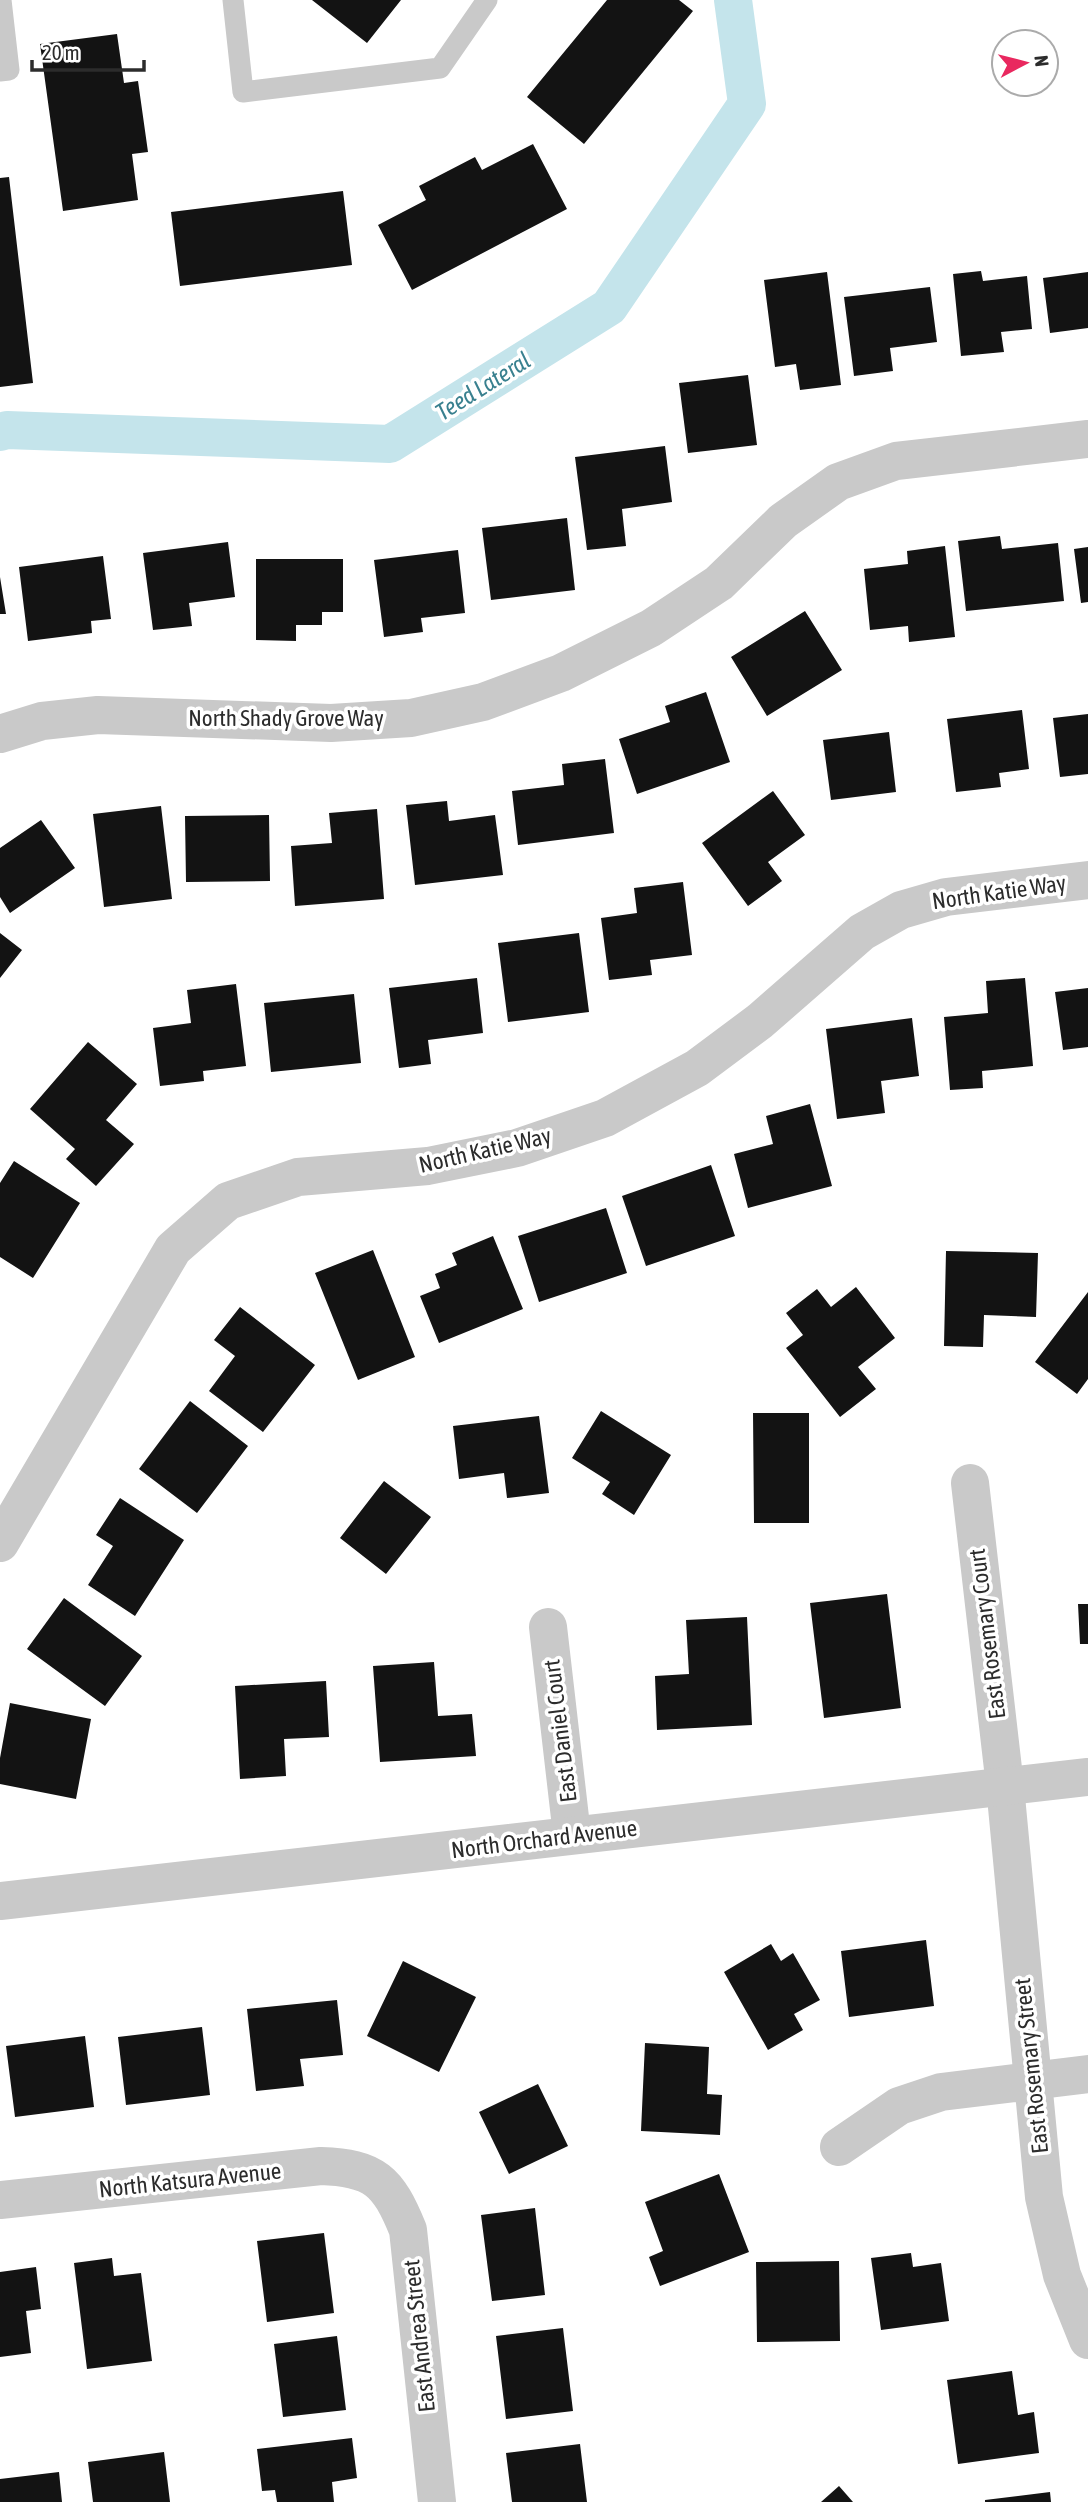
<svg xmlns="http://www.w3.org/2000/svg" width="1088" height="2502" font-family="'Asap Condensed',sans-serif">
<style>
.lines{fill:none;stroke-linecap:round;stroke-linejoin:round}
.canal{stroke:#c4e4eb;stroke-width:38}
.building{fill:#131313}
.service{stroke:#c9c9c9;stroke-width:21}
.minor{stroke:#c9c9c9;stroke-width:38}
.tertiary{stroke:#c9c9c9;stroke-width:38}
.labels{text-anchor:middle;dominant-baseline:central;stroke-width:7;stroke-linejoin:round;paint-order:stroke}
.street-label{font-size:23px;fill:#2c2c2c;stroke:#fff}
.water-label{font-size:24px;font-style:italic;fill:#39808f;stroke:#fff}
</style>
<rect width="100%" height="100%" fill="#fff"/>
<g class="lines">
<path class="canal" d="M0,432L7,430L390,444L609,307L747,104L733,0"/>
</g>
<path class="building" d="M312,0H401L367,43Z
M607,0H679L693,11L584,144L527,97Z
M117,34L124,83L138,81L148,152L132,154L138,200L63,211L40,44Z
M533,144L567,209L412,290L378,225L426,200L419,186L475,157L482,170Z
M9,177L33,383L0,387V178Z
M343,191L352,265L180,286L171,212Z
M981,271L983,281L1027,276L1032,329L1001,332L1004,352L961,356L953,274Z
M827,272L841,385L800,390L796,364L775,367L764,280Z
M1088,272V328L1050,333L1043,278Z
M930,287L937,342L890,348L893,371L854,376L844,297Z
M748,375L757,445L688,453L679,383Z
M665,446L672,502L622,509L626,546L587,550L575,457Z
M567,518L575,590L491,600L482,528Z
M1000,536L1002,549L1058,543L1064,601L966,611L958,541Z
M228,542L235,597L189,603L192,626L153,630L143,553Z
M945,546L955,637L909,642L908,626L870,630L864,569L908,564L907,551Z
M1088,547V602L1081,603L1074,549Z
M458,550L465,613L421,618L423,632L384,637L374,560Z
M103,556L111,619L91,621L92,633L28,641L19,567Z
M256,559H343V612H322V625H296V641L256,640Z
M0,577L6,614H0Z
M805,611L842,670L767,716L731,657Z
M706,692L730,762L637,794L619,739L670,722L665,706Z
M1022,710L1029,769L999,773L1001,787L956,792L947,719Z
M1088,714V774L1060,777L1053,718Z
M889,732L896,792L831,800L823,740Z
M605,759L614,833L518,845L512,791L564,785L562,764Z
M773,791L805,835L768,862L782,881L748,906L702,843Z
M447,801L449,821L495,815L503,875L415,885L406,805Z
M161,806L172,899L104,907L93,814Z
M377,809L384,899L295,906L291,846L332,843L329,813Z
M269,815L270,881L186,882L185,816Z
M41,820L75,868L10,913L0,897V848Z
M683,882L692,955L650,960L652,975L609,980L601,918L637,913L634,888Z
M0,933L22,950L0,978Z
M579,933L589,1012L508,1022L498,943Z
M477,978L483,1033L428,1040L431,1064L399,1068L389,988Z
M1025,978L1033,1066L982,1071L983,1088L950,1090L944,1017L988,1013L986,981Z
M236,984L246,1066L203,1071L204,1081L160,1086L153,1028L191,1023L187,990Z
M1088,988V1047L1063,1050L1055,992Z
M354,994L361,1063L271,1072L264,1003Z
M912,1018L919,1076L881,1081L885,1113L837,1119L826,1029Z
M88,1042L137,1084L106,1120L134,1144L96,1186L66,1159L75,1149L30,1109Z
M810,1104L832,1186L748,1208L734,1154L773,1144L766,1116Z
M14,1161L80,1203L33,1278L0,1257V1183Z
M711,1165L735,1236L646,1266L622,1196Z
M606,1208L627,1273L539,1302L518,1236Z
M493,1236L523,1309L439,1343L420,1296L440,1288L435,1274L457,1265L452,1253Z
M373,1250L415,1357L358,1380L315,1273Z
M946,1251L1038,1253L1036,1317L984,1315L983,1347L944,1346Z
M856,1287L895,1338L858,1367L876,1389L840,1417L786,1348L803,1335L786,1313L817,1289L831,1307Z
M1088,1292V1379L1077,1394L1035,1362Z
M240,1307L315,1365L263,1432L209,1391L235,1356L214,1340Z
M190,1401L248,1446L197,1513L139,1469Z
M601,1411L671,1455L634,1515L602,1494L610,1482L572,1458Z
M753,1413H809V1523H754Z
M539,1416L549,1493L507,1498L504,1473L459,1479L453,1426Z
M384,1481L431,1517L386,1574L340,1538Z
M120,1498L184,1540L135,1616L88,1585L113,1546L96,1535Z
M887,1594L901,1708L824,1718L810,1603Z
M64,1598L142,1656L105,1706L27,1649Z
M1078,1604H1088V1644H1080Z
M747,1617L752,1725L657,1730L655,1676L689,1674L686,1620Z
M434,1662L438,1716L472,1714L476,1756L380,1762L373,1666Z
M326,1681L329,1737L284,1739L286,1776L240,1779L235,1686Z
M10,1703L91,1719L76,1799L0,1784V1758Z
M926,1940L934,2006L849,2017L841,1951Z
M771,1944L781,1961L793,1953L820,2000L794,2014L803,2030L768,2050L724,1972Z
M403,1961L476,1997L439,2072L367,2036Z
M337,2000L343,2055L300,2059L304,2086L256,2091L247,2009Z
M202,2027L210,2095L126,2105L118,2037Z
M85,2036L94,2107L15,2117L6,2046Z
M645,2043L709,2047L707,2094L722,2095L720,2135L641,2131Z
M538,2084L568,2146L509,2174L479,2112Z
M719,2174L749,2252L660,2286L649,2257L663,2251L645,2202Z
M535,2208L545,2295L492,2301L481,2215Z
M324,2233L334,2313L267,2322L257,2241Z
M911,2253L913,2267L941,2263L949,2321L881,2330L871,2258Z
M112,2258L114,2276L141,2273L152,2361L87,2369L74,2263Z
M839,2261L840,2341L757,2342L756,2262Z
M36,2267L41,2309L26,2311L31,2353L0,2357V2272Z
M563,2328L573,2411L506,2419L496,2336Z
M337,2336L346,2410L283,2417L274,2344Z
M1012,2371L1018,2415L1034,2412L1039,2453L958,2464L947,2380Z
M352,2438L357,2478L332,2482L334,2502H277L275,2490L262,2491L257,2449Z
M580,2444L587,2502H512L506,2453Z
M164,2452L170,2502H93L88,2462Z
M59,2472L62,2502H0V2479Z
M839,2486L853,2502H821Z
M1050,2492L1051,2502H985V2500Z"/>
<g class="lines">
<path class="service" d="M233,0L243,92L440,68L487,0
M0,71L9,70L1,0"/>
<path class="minor" d="M0,734L42,721L98,715L331,723L411,718L483,702L561,673L651,628L719,583L783,521L838,482L896,461L1088,439
M970,1483L1005,1786L1044,2197L1062,2275L1088,2340
M0,1543L173,1249L228,1201L298,1177L428,1166L517,1148L605,1118L697,1068L760,1021L862,932L901,910L946,897L1088,880
M548,1627L572,1835
M839,2147L899,2106L941,2092L1088,2074
M0,2200L321,2166C375,2168 388,2181 408,2230L437,2502"/>
<path class="tertiary" d="M0,1901L1088,1777"/>
</g>
<g class="labels">
<g class="street-label">
<text x="286" y="718">North Shady Grove Way</text>
<text transform="translate(999 892) rotate(-8)">North Katie Way</text>
<text transform="translate(485 1150) rotate(-13)">North Katie Way</text>
<text transform="translate(987 1634) rotate(-97)">East Rosemary Court</text>
<text transform="translate(560 1731) rotate(-97)">East Daniel Court</text>
<text transform="translate(544 1839) rotate(-7)">North Orchard Avenue</text>
<text transform="translate(1031 2066) rotate(-96)">East Rosemary Street</text>
<text transform="translate(190 2180) rotate(-6)">North Katsura Avenue</text>
<text transform="translate(419 2336) rotate(-96)">East Andrea Street</text>
</g>
<g class="water-label">
<text transform="translate(483 386) rotate(-32)">Teed Lateral</text>
</g>
</g>
<g transform="translate(1025 63) rotate(83)"><circle r="33" fill="#ffffff" stroke="#ababab" stroke-width="2"/>
<path d="M0-5L12 26L0 18L-12 26Z" fill="#e9285f"/>
<text y="-10" font-size="19" font-weight="bold" text-anchor="middle" fill="#2c2c2c">N</text>
</g>
<path d="M32 60v10h112v-10" fill="none" stroke="#2c2c2c" stroke-width="3.5"/>
<text x="42" y="60" font-size="21" fill="#2c2c2c" stroke="#ffffff" stroke-width="5" paint-order="stroke">20 m</text>
</svg>
